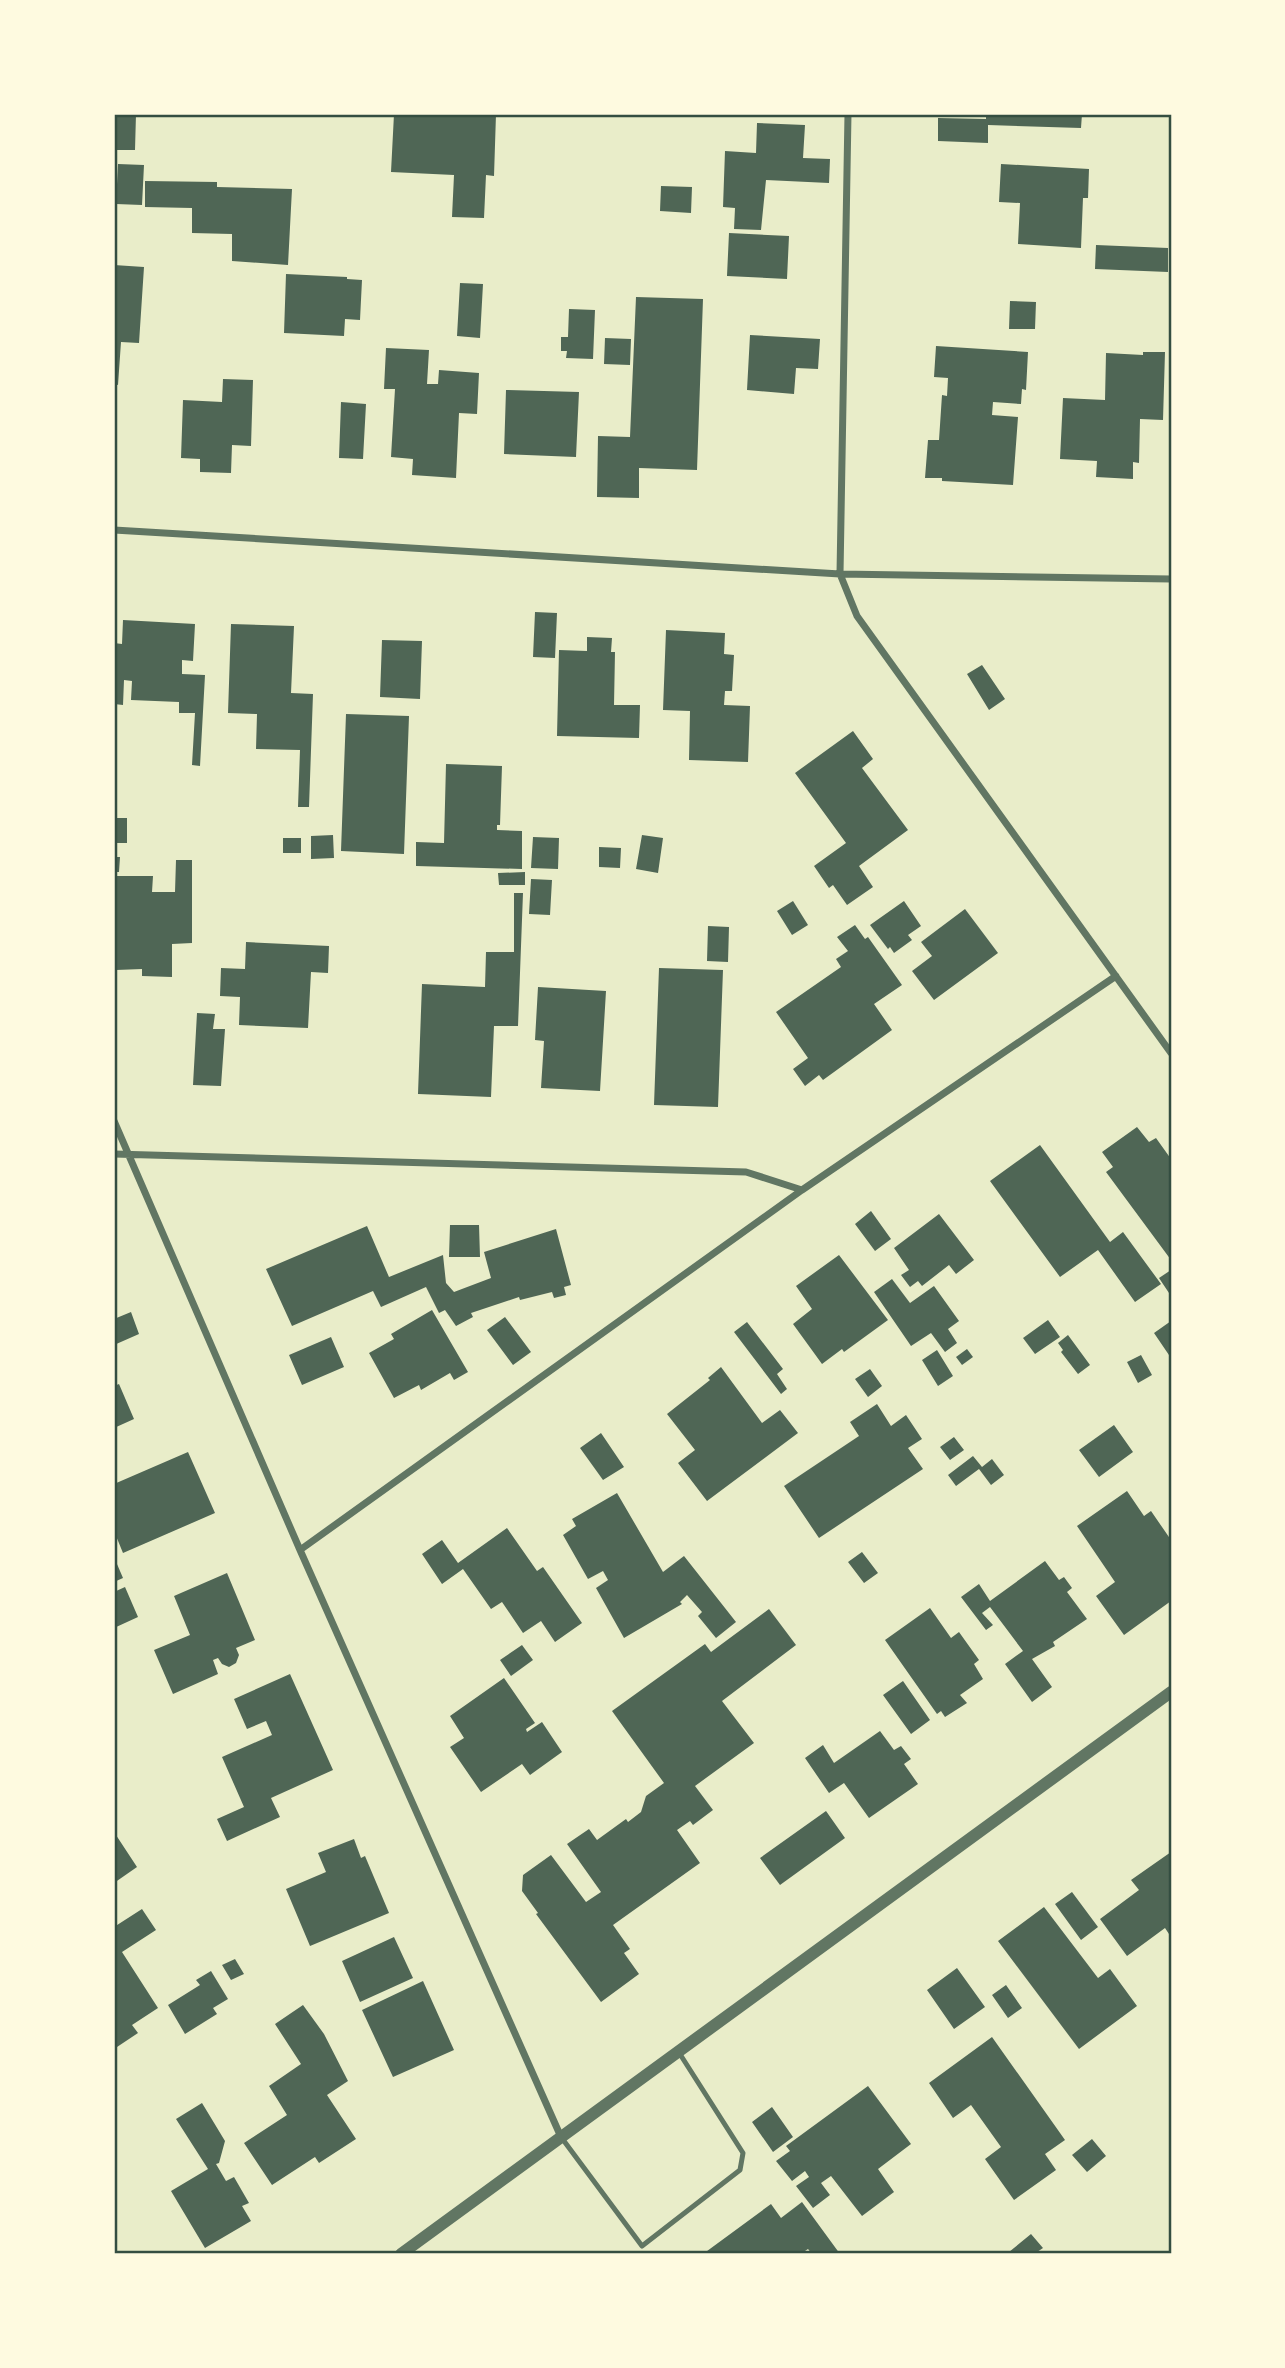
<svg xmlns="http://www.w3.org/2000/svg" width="1285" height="2368" font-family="'PT Sans Narrow',sans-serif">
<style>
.building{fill:#4f6655}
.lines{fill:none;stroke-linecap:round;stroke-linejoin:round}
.service{stroke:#617663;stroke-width:5}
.minor{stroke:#617663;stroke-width:7}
.tertiary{stroke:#617663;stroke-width:12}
.neatline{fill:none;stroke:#344e41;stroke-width:2.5}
</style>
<rect width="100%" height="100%" fill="#e9edc9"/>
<path class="building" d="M114,114H136L135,150H114Z
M394,114H496L494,176L486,175L484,218L452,217L454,175L391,172Z
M986,114H1082L1081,128L988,125V143L938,141V118L986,119Z
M757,123L805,125L803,158L830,159L829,183L766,180L761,230L734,229L735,208L723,207L725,151L756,153Z
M118,164L144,165L142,205L116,204Z
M1001,164L1089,169L1088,198H1083L1081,248L1018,244L1020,203L999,202Z
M145,181L217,182V187L292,189L288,265L232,261V234L192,233V208L145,207Z
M661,186L692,187L691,213L660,211Z
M729,233L789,236L787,279L727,276Z
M1096,245L1168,248V272L1095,269Z
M114,265L144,267L139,343L121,342L118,385L114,384Z
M286,274L347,277V279L362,280L360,320L345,319L344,336L284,333Z
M460,283L483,284L480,338L457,336Z
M636,297L703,299L697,470L639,468V498L597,497L598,436L630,437Z
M1010,301L1036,302L1035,329H1009Z
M569,309L595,310L593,359L566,358L567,351H561V337H568Z
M750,335L820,339L818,369L796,368L794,394L747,390Z
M605,338L631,339L630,365L604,364Z
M936,346L1028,352L1026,390L1022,389L1021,404L993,402L992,415L1018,417L1013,485L942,481V478H925L928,440H939L942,395L947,396L948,378L934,377Z
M386,348L429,350L427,384H438L439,370L479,373L477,414L459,413L456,478L412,475L413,459L391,457L395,389H384Z
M1143,352H1165L1163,420L1140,419L1139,463L1133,462V479L1096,477L1097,461L1060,459L1063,398L1105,400L1106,353L1143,355Z
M223,379L253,380L251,446L232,445L231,473L200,472V459L181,458L183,400L222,402Z
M506,390L579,392L576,457L504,454Z
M341,402L366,404L363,459L339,458Z
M535,612L557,613L555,658L533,657Z
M123,620L195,624L193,661L182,660V674L205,675L200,766L192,765L195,713H179V702L131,700L132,681L124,680L123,705L114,704V643L122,644Z
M231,624L294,626L291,693L313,694L309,807H298L300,750L256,749L257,714L228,713Z
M666,630L725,633L724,654L734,655L732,691H725L724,705L750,706L748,762L689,760L690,711L663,710Z
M587,637L612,638L611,652H615L614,705H640L639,738L557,736L559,650L587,651Z
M382,640L422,641L420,699L380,697Z
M982,665L1005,699L989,710L967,674Z
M346,714L409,716L404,854L341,851Z
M853,731L873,759L862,768L908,830L859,866L873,887L847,905L833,885L829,888L814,866L846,843L795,773Z
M446,764L502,766L500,825H497V830L522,831V869L416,866V842L444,843Z
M114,818H127V843H114Z
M333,835L334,858L311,859V836Z
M642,835L663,838L658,873L636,869Z
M533,837L559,838L558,869L531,868Z
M283,838H301V853H283Z
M599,847L621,848L620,868L599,867Z
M114,857H120L119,872H114Z
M176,860H192V943L172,944V977L142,976V969L116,970L114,876H153L152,892H175Z
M525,872V885H499L498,873Z
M531,879L552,880L550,915L529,914Z
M514,893H523L518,1026H494L491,1097L418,1094L422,984L485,987L486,952H514Z
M793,901L808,925L792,935L777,911Z
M904,901L921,926L908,935L912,940L894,953L890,947L888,949L870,925Z
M965,909L998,953L934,1000L912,971L932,956L921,942Z
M855,925L865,939L868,937L902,985L874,1004L892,1030L823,1080L819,1075L805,1086L793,1069L808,1058L776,1012L841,967L836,959L848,951L837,937Z
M708,926L729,927L728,962L707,961Z
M246,942L329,946L328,973L311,972L308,1028L239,1025L240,997L220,996L221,968L245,969Z
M659,968L723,970L718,1107L654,1105Z
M538,987L606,991L600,1091L541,1088L544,1041L535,1040Z
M197,1013L215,1014L213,1029H225L221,1086L193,1085Z
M1137,1127L1149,1142L1156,1138L1171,1159V1260L1106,1172L1113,1167L1102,1152Z
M1040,1145L1110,1242L1123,1232L1161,1284L1135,1302L1098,1250L1060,1277L990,1181Z
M871,1211L891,1239L875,1251L855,1224Z
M939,1214L974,1260L956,1274L949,1265L922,1286L918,1281L910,1287L901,1275L909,1270L894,1248Z
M450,1225H479L480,1257H449Z
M367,1226L389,1277L443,1255L446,1283L454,1292L491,1278L484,1252L556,1229L571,1285L564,1287L566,1295L554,1298L552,1292L520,1300L519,1297L471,1313L473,1317L456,1326L445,1310L439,1313L426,1287L381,1307L373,1291L292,1326L266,1269Z
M839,1255L888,1320L844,1352L842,1349L822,1364L793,1324L812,1309L796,1286Z
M1171,1270V1296L1159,1278Z
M892,1279L910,1303L934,1286L959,1321L948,1329L957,1343L945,1352L931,1333L911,1346L874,1292Z
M432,1310L468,1372L454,1380L450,1373L421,1390L419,1385L394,1398L369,1353L394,1339L391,1334Z
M131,1312L139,1334L114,1345V1319Z
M505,1317L531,1352L513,1365L487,1330Z
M1048,1320L1060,1337L1035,1354L1023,1338Z
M1171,1321V1358L1154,1333Z
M747,1322L783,1369L777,1374L787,1389L781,1394L734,1332Z
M1068,1335L1090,1365L1078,1374L1061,1352L1063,1350L1058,1343Z
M331,1337L344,1367L302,1385L289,1355Z
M967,1349L973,1357L962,1365L956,1357Z
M937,1350L953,1376L938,1386L922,1360Z
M1141,1355L1152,1375L1138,1383L1127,1362Z
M721,1367L762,1423L780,1410L798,1433L707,1501L678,1463L695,1450L667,1414L710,1380L708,1378Z
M870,1369L882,1386L868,1397L855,1379Z
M119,1384L134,1419L114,1428V1386Z
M877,1404L891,1426L906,1415L922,1439L908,1448L923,1469L819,1538L784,1486L859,1436L850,1422Z
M1114,1425L1133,1452L1099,1477L1079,1450Z
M601,1433L624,1467L603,1480L580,1448Z
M954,1437L964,1450L950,1460L940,1447Z
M188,1452L215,1513L123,1553L114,1531V1484Z
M973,1456L982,1467L992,1459L1004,1475L991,1485L979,1469L956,1486L948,1475Z
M1127,1491L1144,1516L1151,1511L1171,1540V1601L1124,1635L1096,1596L1115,1582L1077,1526Z
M617,1493L663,1572L684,1556L736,1622L716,1638L698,1616L702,1612L687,1595L680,1602L682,1604L624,1638L596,1588L608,1580L603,1571L588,1579L563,1535L576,1526L572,1519Z
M507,1528L537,1571L543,1567L582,1623L555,1642L541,1621L523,1633L502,1602L491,1609L463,1569L442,1584L422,1554L442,1540L458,1563Z
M862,1552L878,1573L864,1583L848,1562Z
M114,1557L123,1578L114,1582Z
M1045,1561L1059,1580L1064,1577L1072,1588L1067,1592L1087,1619L1053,1642L1055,1646L1032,1659L1052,1687L1032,1702L1005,1664L1023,1651L990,1607L982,1613L993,1625L986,1630L961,1597L979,1584L990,1601Z
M227,1573L255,1640L236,1648L239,1655L236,1663L229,1667L222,1664L218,1658L213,1660L218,1674L173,1694L154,1650L190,1635L174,1596Z
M125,1587L138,1617L114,1628V1592Z
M930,1608L951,1638L959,1632L979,1660L974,1664L983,1679L960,1695L967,1703L945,1717L941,1711L937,1714L885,1640Z
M769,1609L796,1645L722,1701L754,1743L695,1786L713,1810L693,1825L690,1821L677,1830L700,1863L613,1925L630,1949L624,1953L639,1974L601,2002L536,1914L538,1913L522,1891L523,1875L551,1855L586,1902L601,1892L567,1844L589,1829L597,1840L626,1819L628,1822L641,1812L646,1796L664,1783L612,1711L705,1644L711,1652Z
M522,1645L533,1660L511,1676L500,1660Z
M290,1674L333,1770L271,1798L280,1817L227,1841L217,1819L244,1807L222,1757L272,1735L266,1721L247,1729L234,1699Z
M504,1678L535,1723L526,1729L527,1732L542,1722L562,1752L530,1775L522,1764L481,1792L450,1747L464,1738L450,1716Z
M903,1681L930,1720L911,1734L883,1695Z
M880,1731L894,1750L901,1746L911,1759L904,1764L918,1784L869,1818L844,1783L829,1793L805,1758L823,1745L834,1763Z
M826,1811L845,1838L780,1885L760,1858Z
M114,1832L137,1867L114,1883Z
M354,1839L361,1858L365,1856L389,1913L310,1946L286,1889L326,1872L318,1853Z
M1171,1852V1937L1165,1928L1127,1956L1100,1919L1139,1890L1131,1880Z
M1072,1892L1098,1927L1081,1940L1055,1904Z
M1044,1907L1098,1978L1110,1969L1137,2006L1079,2049L998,1941Z
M142,1909L156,1930L122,1952L158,2008L132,2025L138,2033L114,2049V1927Z
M394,1937L413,1978L360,2002L342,1961Z
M235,1959L244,1974L231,1980L222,1965Z
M957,1968L985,2007L954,2029L927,1990Z
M211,1971L228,1999L213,2008L217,2014L185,2034L168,2005L200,1985L196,1980Z
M423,1981L454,2050L393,2077L362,2010Z
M1006,1985L1022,2008L1008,2018L992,1995Z
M303,2005L324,2034L348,2081L327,2095L356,2139L319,2163L315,2157L272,2185L244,2143L287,2115L269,2086L301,2064L275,2024Z
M992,2037L1065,2140L1045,2154L1056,2170L1014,2200L985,2159L1001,2147L971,2105L953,2118L929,2083Z
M868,2086L911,2144L878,2169L894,2192L862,2216L831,2176L821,2183L830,2195L813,2208L796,2186L809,2177L805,2171L792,2181L776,2161L790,2151L786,2146Z
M202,2103L225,2141L219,2163L216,2164L226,2181L234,2177L249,2203L242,2206L251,2221L205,2248L171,2191L208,2169L176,2119Z
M772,2107L793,2137L773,2152L752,2122Z
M1092,2139L1106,2156L1087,2172L1072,2155Z
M802,2202L840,2254H812L808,2249L805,2251L807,2254H703L771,2204L781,2218Z
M1031,2234L1043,2248L1034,2254H1011L1009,2252Z"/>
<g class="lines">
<path class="service" d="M561,2137L642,2246L740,2170L743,2153L678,2051"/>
<path class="minor" d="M848,114L840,574L857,616L1171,1053
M114,530L840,574L1171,579
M114,1121L300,1550L561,2137
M114,1154L746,1172L802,1190
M300,1550L802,1190L1116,976"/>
<path class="tertiary" d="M401,2254L1171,1692"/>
</g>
<rect width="1285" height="2368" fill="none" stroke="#fefae0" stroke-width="231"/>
<rect x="116" y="116" width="1054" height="2136" class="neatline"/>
</svg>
